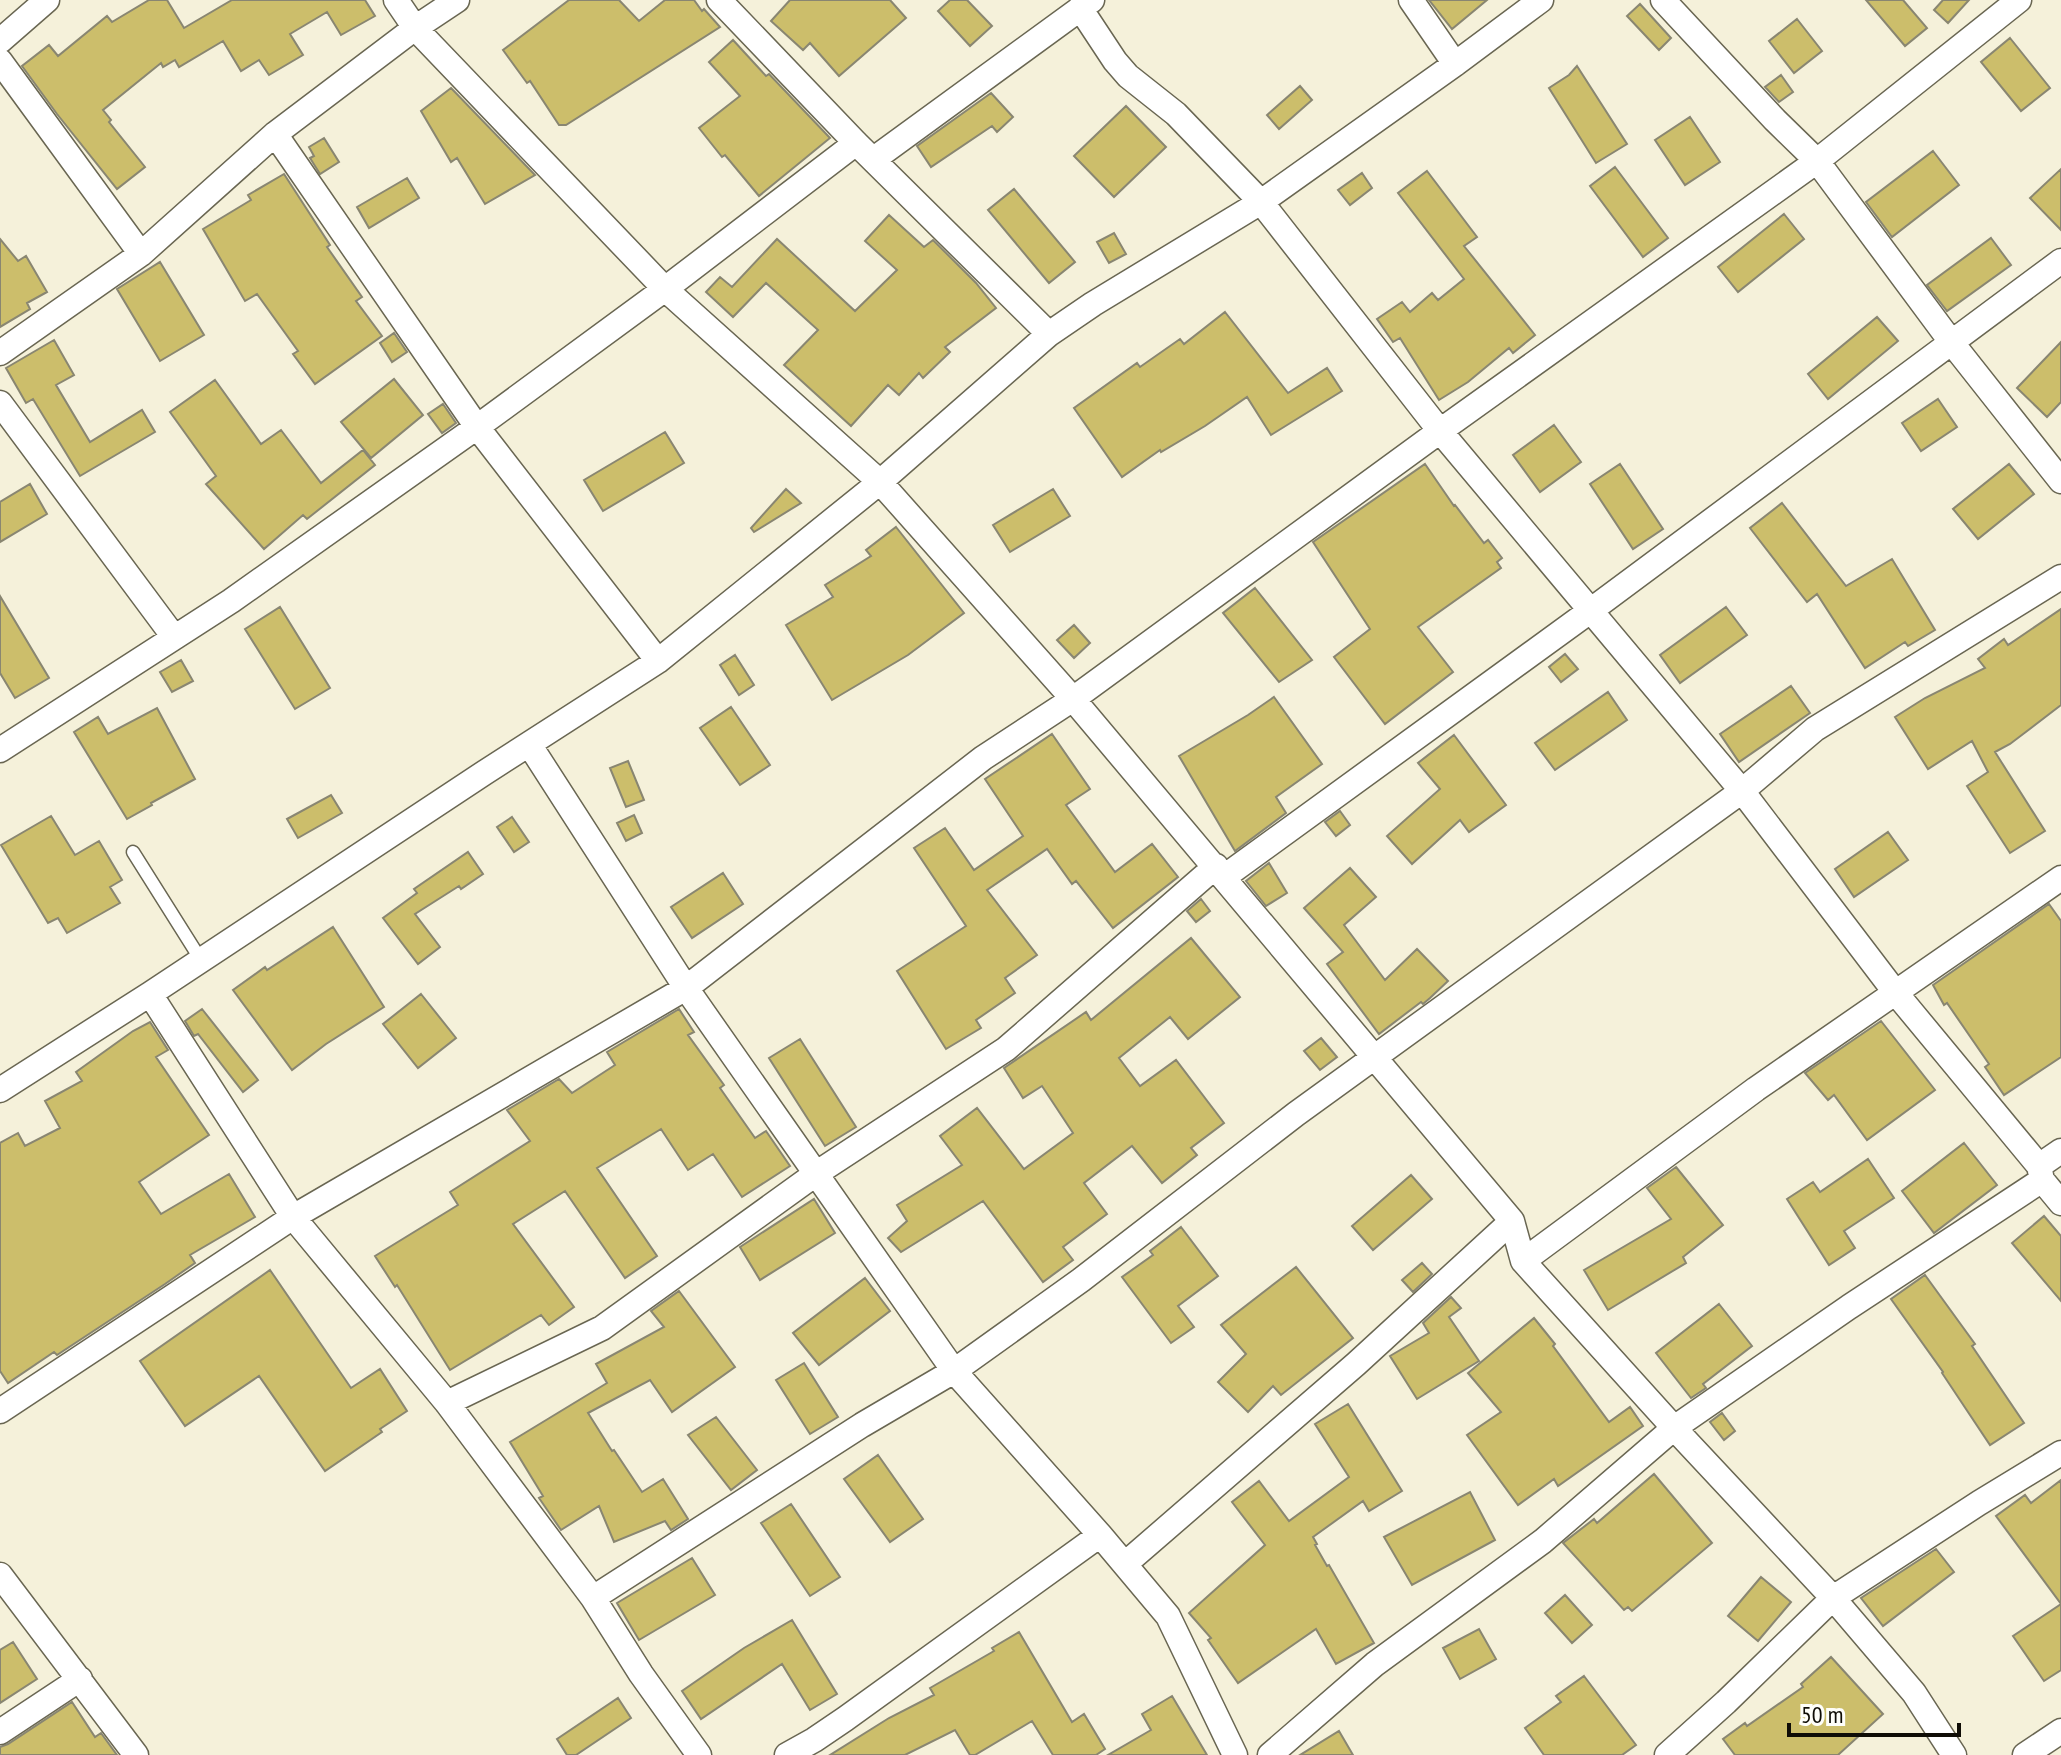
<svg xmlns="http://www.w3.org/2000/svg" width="2061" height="1755" font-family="'PT Sans Narrow',sans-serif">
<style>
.building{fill:#ccbe6b;stroke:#898671;stroke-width:2}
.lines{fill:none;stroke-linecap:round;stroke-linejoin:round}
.lane-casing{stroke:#696652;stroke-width:15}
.street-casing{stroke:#696652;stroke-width:27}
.lane{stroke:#fff;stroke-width:12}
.street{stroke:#fff;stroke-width:24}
</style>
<rect width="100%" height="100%" fill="#f5f1da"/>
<path class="building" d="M149,0H167L184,28L232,0H365L375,16L341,35L327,12L290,34L303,55L269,75L259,60L241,71L223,41L179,67L175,60L163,67L161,63L103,110L111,120L109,122L145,167L117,189L57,114L22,66L49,45L58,56L107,16L112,22Z
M569,0H619L639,21L665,0H694L702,11L704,9L720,27L566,125H559L530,81L527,83L503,50Z
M790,0H890L906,18L839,76L810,43L803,50L771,21Z
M950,0H967L992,26L970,46L938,11Z
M1429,0H1487L1452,29Z
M1866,0H1903L1927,28L1905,46Z
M1943,0H1969L1948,23L1934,10Z
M1640,4L1671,38L1659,50L1627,16Z
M1797,19L1822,51L1794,73L1769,41Z
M2010,38L2050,88L2021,111L1981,62Z
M733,40L766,76L769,74L830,138L759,196L725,155L722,157L699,128L740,96L709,62Z
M1577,66L1627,144L1596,163L1549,88L1569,75Z
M1781,75L1793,92L1779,102L1765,87Z
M1300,86L1312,100L1279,129L1267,115Z
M451,88L535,175L485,204L457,158L451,162L421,111Z
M991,93L1013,117L997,132L992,126L931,167L917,146Z
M1126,106L1166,147L1114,197L1074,156Z
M1690,117L1720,162L1685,185L1655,140Z
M324,138L339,162L320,174L310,158L314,156L309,147Z
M1933,151L1959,185L1892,237L1866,202Z
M1615,167L1668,238L1643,257L1590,186Z
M2061,169V230L2030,198Z
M1427,171L1477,237L1464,246L1535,335L1513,353L1509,348L1468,382L1439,400L1400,338L1393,342L1377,319L1402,302L1410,312L1432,293L1438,300L1464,279L1398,193Z
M1362,173L1372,188L1350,205L1338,190Z
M284,174L330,245L327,247L362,297L356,301L382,336L315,384L293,354L298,351L257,294L245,301L203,229L251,200L248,195Z
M407,178L419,198L369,228L357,207Z
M1014,189L1075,262L1049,283L988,210Z
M1784,214L1804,239L1738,292L1718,267Z
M889,215L924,247L933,240L976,283L996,308L945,347L950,352L923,378L919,373L899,395L888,385L851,426L784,365L818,330L766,283L733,317L706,292L720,277L732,287L777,239L855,311L897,270L865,241Z
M1114,233L1126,254L1109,263L1097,242Z
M1991,238L2011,265L1947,311L1927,285Z
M0,239L18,261L26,256L47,292L27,303L30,309L0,327Z
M160,262L204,335L160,361L117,289Z
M1225,312L1288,393L1327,368L1342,391L1271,435L1247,397L1205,426L1161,452L1160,450L1122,477L1074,408L1137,363L1140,367L1180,339L1184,344Z
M1877,317L1898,341L1828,399L1808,374Z
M394,333L407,352L392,362L380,343Z
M54,340L74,375L56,385L90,442L142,410L155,432L80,476L33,399L26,403L6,368Z
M2061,342V402L2047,417L2017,388Z
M394,379L423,415L371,458L341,422Z
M215,380L261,444L281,430L321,483L363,450L375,465L307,519L303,515L264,549L206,484L216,476L170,412Z
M1938,399L1957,427L1921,451L1902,423Z
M443,404L456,423L442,433L428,414Z
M1554,425L1581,462L1540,492L1513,455Z
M665,432L684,463L603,511L584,480Z
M1425,464L1454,506L1455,505L1484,543L1488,540L1502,558L1497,562L1501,568L1418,627L1453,672L1385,724L1334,657L1370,629L1313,542Z
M1620,464L1663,529L1633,549L1590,484Z
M2009,464L2034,494L1978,539L1953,509Z
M30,484L47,514L0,542V502Z
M786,489L801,503L754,532L751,528Z
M1053,489L1070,516L1010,552L993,525Z
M1782,503L1846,586L1892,559L1935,630L1908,646L1905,642L1865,668L1817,594L1807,602L1750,528Z
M896,527L964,613L908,655L832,700L786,625L833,597L825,585L871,556L866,550Z
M1255,588L1312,660L1279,682L1223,613Z
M0,596L49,678L15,698L0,673Z
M280,607L330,688L295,709L245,629Z
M1726,607L1747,635L1680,683L1660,655Z
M2061,609V705L2010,744L1995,752L2045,831L2010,853L1967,786L1988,772L1972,741L1928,769L1895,717L1925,698L1985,668L1978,659L2004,639L2008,645Z
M1074,625L1090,643L1074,658L1057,640Z
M1565,654L1578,669L1561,682L1549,667Z
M735,655L754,685L739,695L720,665Z
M181,660L193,681L172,692L160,672Z
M1791,686L1810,713L1739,762L1720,734Z
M1608,692L1627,720L1555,770L1535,743Z
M1274,697L1322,764L1276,797L1286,813L1235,851L1179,756L1248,715Z
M731,707L770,765L740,785L700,728Z
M157,708L195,779L151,803L152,805L127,819L74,732L98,717L108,734Z
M1052,734L1090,789L1066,805L1115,872L1152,844L1178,877L1113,928L1076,881L1072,884L1047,849L987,890L1037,955L1005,978L1015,993L976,1020L981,1028L946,1049L897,971L966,926L914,848L945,828L974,870L1023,836L985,779Z
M1454,735L1506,805L1469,832L1460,820L1412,864L1387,836L1440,789L1418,763Z
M628,761L644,800L626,807L610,768Z
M331,795L342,813L298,838L287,819Z
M1340,811L1350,825L1336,836L1325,822Z
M634,815L642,833L626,841L617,823Z
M51,816L75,855L99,841L122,880L110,887L120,903L67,933L58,918L48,923L1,845Z
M512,817L529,842L514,852L497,827Z
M1888,832L1908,860L1854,897L1835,869Z
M468,852L483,874L461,889L459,886L415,914L440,947L418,964L383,918L417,893L414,889Z
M1269,863L1287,893L1266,906L1246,881Z
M1350,868L1376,897L1344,925L1385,980L1417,949L1448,981L1430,998L1423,1004L1421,1002L1379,1034L1327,964L1343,952L1304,908Z
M723,873L743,904L692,938L671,907Z
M1201,899L1210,911L1196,922L1187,911Z
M2049,904L2061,921V1057L2004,1095L1985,1067L1989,1064L1947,1003L1944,1005L1933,985Z
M333,927L384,1007L326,1044L292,1070L233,990L265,967L267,970Z
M1191,938L1240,997L1188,1039L1170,1017L1119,1058L1140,1086L1176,1060L1224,1123L1191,1148L1197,1155L1162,1183L1132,1146L1084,1183L1107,1214L1063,1247L1073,1260L1043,1282L983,1201L901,1252L888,1238L907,1221L897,1205L962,1165L940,1136L977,1108L1024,1169L1073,1133L1042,1086L1023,1098L1004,1068L1086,1012L1091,1020Z
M421,994L456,1038L418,1068L383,1024Z
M202,1009L258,1080L243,1092L198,1034L194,1036L185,1021Z
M679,1009L694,1032L688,1035L724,1085L720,1088L755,1138L766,1131L790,1166L742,1197L713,1154L688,1170L661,1129L597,1168L657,1256L625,1278L565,1191L513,1224L574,1307L549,1325L541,1315L450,1370L397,1285L395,1287L375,1256L458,1205L450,1192L530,1141L507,1110L559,1079L572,1093L615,1065L607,1052Z
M1881,1021L1935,1090L1867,1140L1834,1095L1828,1100L1805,1073Z
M150,1022L168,1050L156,1057L209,1135L139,1182L161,1214L229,1174L255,1217L190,1255L195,1263L165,1284L57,1355L54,1352L8,1383L0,1371V1143L18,1133L25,1146L60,1128L45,1101L82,1081L76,1072L133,1031Z
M1321,1038L1337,1057L1320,1070L1304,1051Z
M800,1039L856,1127L825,1146L769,1058Z
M1964,1143L1997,1185L1934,1233L1902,1191Z
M1868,1159L1894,1198L1844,1231L1855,1248L1829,1265L1787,1199L1813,1182L1820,1192Z
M1676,1167L1723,1225L1683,1257L1686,1263L1608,1310L1584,1270L1671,1219L1647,1188Z
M1411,1175L1432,1199L1373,1250L1352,1226Z
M814,1199L835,1233L760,1280L740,1247Z
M2044,1216L2061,1236V1301L2012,1243Z
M1181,1227L1218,1276L1178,1306L1194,1327L1171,1343L1122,1277L1153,1255L1150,1251Z
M1422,1263L1432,1274L1413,1292L1402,1280Z
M1296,1267L1353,1338L1281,1395L1273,1386L1248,1412L1218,1382L1246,1354L1221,1325Z
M270,1270L351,1388L380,1369L407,1411L380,1429L382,1432L325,1471L259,1376L185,1426L140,1361Z
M1925,1275L1975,1344L1972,1346L2024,1423L1990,1445L1942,1373L1943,1372L1891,1299Z
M865,1278L890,1311L819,1365L793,1333Z
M679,1291L735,1367L672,1412L650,1380L588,1413L612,1451L614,1450L642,1492L663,1479L688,1519L671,1530L665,1521L614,1542L599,1506L561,1530L539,1498L543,1496L510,1442L607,1383L596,1364L664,1327L651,1311Z
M1451,1297L1461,1308L1449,1317L1479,1361L1417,1399L1390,1356L1429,1333L1423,1323Z
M1719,1304L1752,1346L1703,1384L1706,1388L1691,1398L1656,1353Z
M1534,1318L1555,1344L1553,1346L1609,1422L1630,1407L1643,1426L1558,1486L1554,1479L1518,1505L1467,1435L1501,1412L1468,1373Z
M804,1363L838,1417L810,1434L776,1380Z
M1348,1404L1402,1491L1369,1511L1363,1501L1313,1537L1317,1544L1315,1545L1327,1566L1329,1565L1374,1643L1336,1664L1316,1629L1238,1683L1208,1640L1211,1638L1189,1613L1265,1545L1232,1502L1259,1481L1289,1521L1349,1477L1315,1424Z
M1722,1413L1735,1431L1724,1440L1710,1422Z
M716,1417L757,1470L731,1490L688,1435Z
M878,1455L923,1519L890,1542L844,1479Z
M1654,1474L1712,1543L1632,1611L1628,1607L1624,1610L1563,1543L1594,1519L1597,1523Z
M2061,1480V1670L2044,1681L2013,1636L2061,1604L1996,1516L2025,1495L2031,1503Z
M1470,1492L1495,1540L1412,1585L1384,1537Z
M791,1504L840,1577L810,1596L761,1523Z
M1936,1549L1954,1572L1883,1626L1861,1598Z
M692,1558L715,1595L639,1640L617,1603Z
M1761,1577L1791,1602L1758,1641L1728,1616Z
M1565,1595L1592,1625L1572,1643L1545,1613Z
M792,1620L837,1694L810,1710L782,1664L701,1719L682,1691L744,1648Z
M1479,1629L1496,1659L1460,1679L1443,1648Z
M1019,1632L1072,1722L1084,1714L1105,1749L1096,1755H1053L1032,1721L975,1755H970L955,1730L905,1755H830L889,1718L934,1695L930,1688L994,1651L992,1648Z
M13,1642L37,1679L0,1703V1650Z
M1831,1657L1883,1714L1838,1755H1735L1723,1739L1745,1723L1747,1726L1803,1687L1801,1684Z
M1584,1676L1636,1745L1622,1755H1544L1525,1728L1561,1702L1556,1696Z
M1172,1696L1207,1755H1108L1151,1730L1142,1714Z
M618,1698L631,1718L576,1755H567L557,1739Z
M72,1702L95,1737L101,1733L117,1755H0V1747L8,1744Z
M1339,1731L1353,1755H1300Z"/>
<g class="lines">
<defs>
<path id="lane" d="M133,852L201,960"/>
<path id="street" d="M396,0L415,28L665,289L880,482L1073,699L1512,1221L1523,1261L1674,1428L1833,1598L1914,1693L1954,1755
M719,0L856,143L1049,334
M1411,0L1455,64
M2019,0L1817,161L1952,343L2061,481
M1080,8L1115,61L1128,76L1176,114L1261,202L1440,431L1742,791L1895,992L2039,1166L2042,1180L2061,1203
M0,41L47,0
M0,61L141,254
M275,134L477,427L658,661
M874,159L1092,0
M0,353L141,254L275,134L415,28L457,0
M0,403L174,637
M0,750L231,601L477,427L665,289L856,143
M1224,877L1590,611L2061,261
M150,994L293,1217L447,1403L593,1598L641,1674L699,1755
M0,1090L150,994L484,773L658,661L880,482L1049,334L1093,304L1261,202L1455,64L1541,0
M2039,1166L2061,1151
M1523,1261L1756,1089L2061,878
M447,1403L602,1328L817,1173L1006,1049L1216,866
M0,1411L293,1217L686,988L529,744
M1125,1564L1356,1364L1512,1221
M0,1575L136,1755
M593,1598L862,1425L954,1371L1081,1280L1296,1114L1742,791L1815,729L2061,577
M0,1732L80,1679
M787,1755L814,1740L845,1719L1100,1535
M1235,1755L1168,1616L1100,1535L954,1371L686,988L983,758L1073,699L1440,431L1817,161L1775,120L1663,0
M1270,1755L1375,1664L1543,1541L1674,1428L1849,1307L2042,1180
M1667,1755L1726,1702L1833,1598L1979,1503L2061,1453
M2025,1755L2061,1731"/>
</defs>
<use href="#lane" class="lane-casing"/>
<use href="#street" class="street-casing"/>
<use href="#lane" class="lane"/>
<use href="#street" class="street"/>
</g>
<path d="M1789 1723v12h170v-12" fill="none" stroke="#0f0d06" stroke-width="4"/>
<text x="1801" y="1723" font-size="24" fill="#0f0d06" stroke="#fefef9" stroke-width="6" paint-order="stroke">50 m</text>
</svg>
